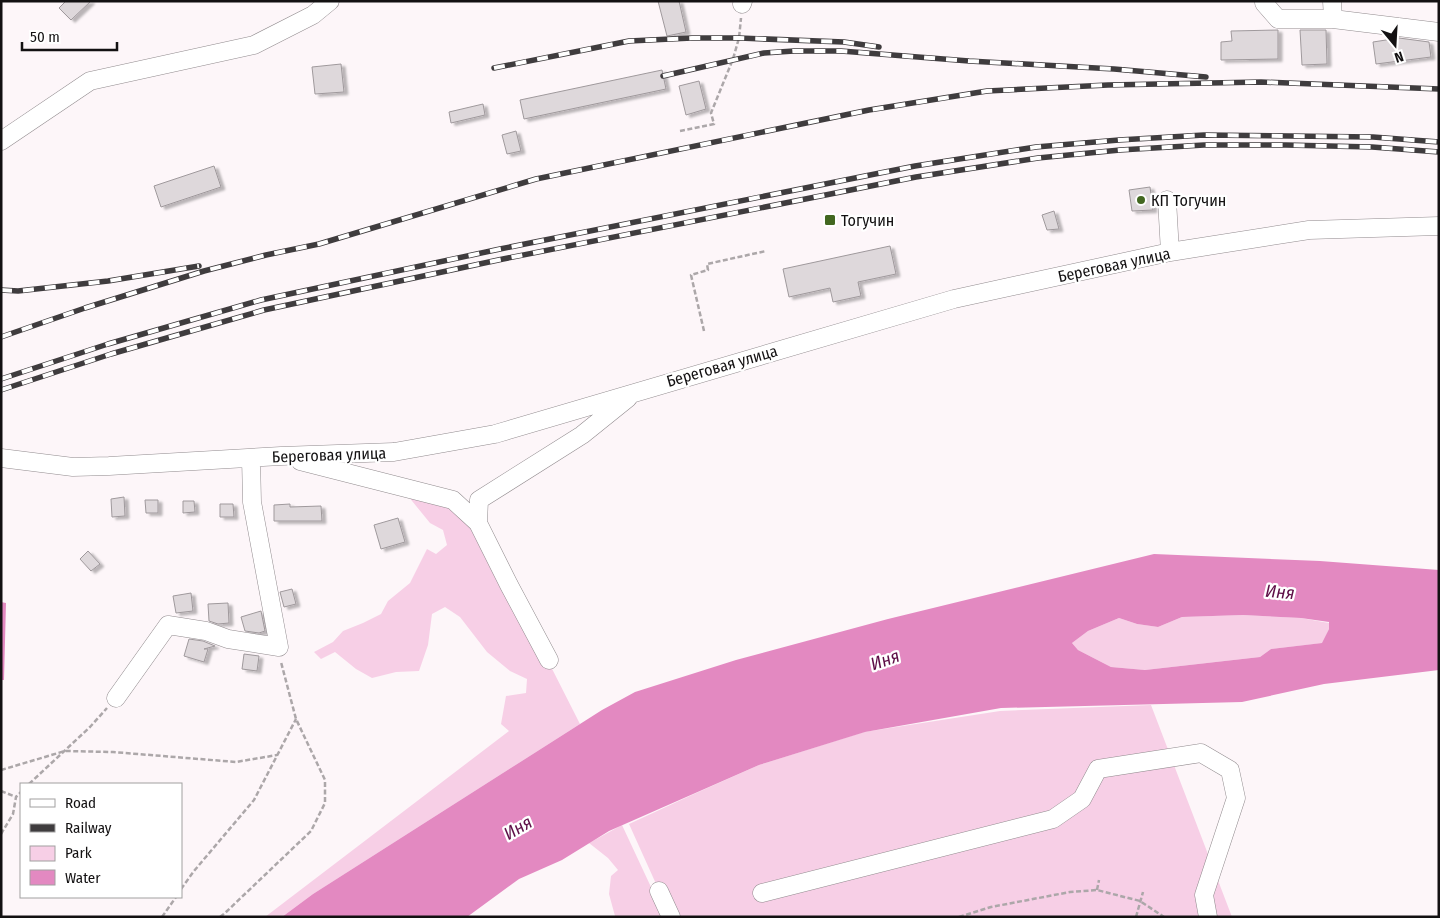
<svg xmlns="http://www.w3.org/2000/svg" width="1440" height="918" font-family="'Fira Sans Condensed',sans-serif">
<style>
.green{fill:#f7cfe6}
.water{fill:#e389c1;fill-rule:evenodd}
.building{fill:#ded8db;stroke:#9f999c;filter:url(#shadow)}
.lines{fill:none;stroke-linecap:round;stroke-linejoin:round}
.minor-casing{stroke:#918b8e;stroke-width:19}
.path{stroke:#aca7a9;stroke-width:2.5;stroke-dasharray:5 2.5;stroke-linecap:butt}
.minor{stroke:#fff;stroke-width:18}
.rail-casing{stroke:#3f3c3e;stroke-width:5.5}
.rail{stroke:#fff;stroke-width:4;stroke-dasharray:11;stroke-linecap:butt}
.poi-dot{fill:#426720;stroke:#fff;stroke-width:2}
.labels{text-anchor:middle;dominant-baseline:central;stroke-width:4.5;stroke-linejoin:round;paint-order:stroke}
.poi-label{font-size:16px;fill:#131112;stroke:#fff;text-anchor:start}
.street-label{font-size:16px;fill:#131112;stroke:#fff}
.water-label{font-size:18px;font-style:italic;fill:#5e0e47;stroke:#fff}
</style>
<defs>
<filter id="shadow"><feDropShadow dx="4" dy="2.5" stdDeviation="1" flood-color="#0004"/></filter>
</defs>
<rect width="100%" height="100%" fill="#fdf6f9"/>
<path class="green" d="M408,496L453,500L478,523L580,724L313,894L282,917H265L509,731L501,724L506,696L526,693L527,679L510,671L487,652L460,617L445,607L432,614L428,645L419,671L396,672L372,678L356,669L335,652L321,659L314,652L333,642L343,631L363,623L381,614L388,601L410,583L427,549L436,554L447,545L443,530L430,523Z
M1243,615L1301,618L1329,623V629L1323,643L1271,649L1260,657L1145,670L1111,667L1078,650L1072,643L1088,631L1119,618L1137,624L1158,627L1182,617Z
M1151,705L1232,917H671L629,824L694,794L759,765L864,732L1000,711Z
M622,825L665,917L615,916L609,894L611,876L618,870L608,858L589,843Z"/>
<path class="water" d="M1154,554L1320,561L1439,570V670L1324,684L1242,702L1001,708L865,732L759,765L609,831L562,860L519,879L467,917H282L313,894L602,710L635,692L736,660L888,619ZM1243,615L1301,618L1329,622V629L1322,643L1271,649L1260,657L1145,670L1111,667L1078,650L1072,643L1088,631L1119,618L1137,624L1158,627L1182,617Z
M1,602L6,603L4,680H1Z"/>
<path class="building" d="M66,1H91L71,20L59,8Z
M658,1H679L686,32L667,36Z
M1278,30V59L1221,60V42L1232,41L1231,31Z
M1300,30H1326L1327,64L1302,65Z
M1399,38L1429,42L1431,57L1376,64L1373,42Z
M341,64L344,92L315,94L312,67Z
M662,70L666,89L524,119L520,100Z
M699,81L706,109L686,115L679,86Z
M483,104L485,115L451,123L449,112Z
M516,131L521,151L507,154L502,135Z
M214,166L221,187L161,207L154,186Z
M1150,187L1153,210L1132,211L1129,190Z
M1054,211L1059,229L1047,230L1042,215Z
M890,246L896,274L858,282L861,296L833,302L830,288L789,297L783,269Z
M124,497L125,516L112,517L111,499Z
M145,500H158V513H146Z
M183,501H194L195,512L183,513Z
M220,504H233L234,517H220Z
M290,504V507L321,506L322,521H274V505Z
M398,518L405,542L381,549L374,525Z
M88,551L100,564L91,571L80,559Z
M292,589L296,604L284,607L280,592Z
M191,593L193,611L176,613L173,596Z
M228,603L229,623L218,624L209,621L208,604Z
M261,611L265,631L259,633L245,631L241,617Z
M189,639L203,641L215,646L204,649H208L204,662L184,656Z
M244,654L259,656L257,671L242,669Z"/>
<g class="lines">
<defs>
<path id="minor" d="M1332,1L1333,19L1439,32
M1264,3L1278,19H1333
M742,4L743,1
M1,141L90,81L254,45L313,15L330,1
M1167,200L1170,252
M1,458L73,467L109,466L281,456L394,452L495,434L954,299L1170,252L1309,230L1439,226
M300,461L453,500L478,523
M549,660L509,585L478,523L479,500L582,435L628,398
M116,698L168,625L206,631L228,639L279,647L252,502L251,458
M659,891L671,917
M762,893L1053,819L1082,799L1098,769L1201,753L1230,770L1236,798L1204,895L1208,917"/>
</defs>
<use href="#minor" class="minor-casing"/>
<path class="path" d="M680,131L714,124L711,113L733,59L739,38L741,18
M704,331L691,275L708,270L707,264L766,251
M1,770L65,751L113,752L236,762L277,755
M29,784L90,727L107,708
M1,791L16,797
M1,834L13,814L16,797L21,792
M181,889L194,871L254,800L296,719
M1097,890L1099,880
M162,917L176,897
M220,917L225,913L311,831L325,803V780L296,719L281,662
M959,917L991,907L1070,892L1097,890L1140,901L1164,917
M1136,917L1143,892"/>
<use href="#minor" class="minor"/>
<defs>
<path id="rail" d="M494,68L629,41L692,38H739L844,42L879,47
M663,76L764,53L794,51H841L969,61L1114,69L1206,77
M1,290L18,291L108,281L199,266
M1,337L85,308L204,271L266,255L319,244L536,179L869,110L987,91L1108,85L1261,82L1439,89
M1,379L108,344L261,300L500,249L915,166L1036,147L1119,140L1204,135L1373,137L1439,142
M1,390L111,354L264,310L503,259L916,177L1038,158L1120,150L1204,145H1286L1372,147L1439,152"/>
</defs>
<use href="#rail" class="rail-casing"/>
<use href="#rail" class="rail"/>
</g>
<g class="poi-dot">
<circle cx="1141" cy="200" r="5"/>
<rect x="824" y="214" width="12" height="12" rx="2.5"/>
</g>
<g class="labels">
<g class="poi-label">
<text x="1151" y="200">КП Тогучин</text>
<text x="841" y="220">Тогучин</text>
</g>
<g class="street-label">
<text transform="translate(1114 265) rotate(-12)">Береговая улица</text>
<text transform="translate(722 366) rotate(-16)">Береговая улица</text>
<text transform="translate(329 455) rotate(-2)">Береговая улица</text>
</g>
<g class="water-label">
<text transform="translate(1280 592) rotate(5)">Иня</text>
<text transform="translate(885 660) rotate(-19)">Иня</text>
<text transform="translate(518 828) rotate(-30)">Иня</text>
</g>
</g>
<rect width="1440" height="918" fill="none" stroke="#131112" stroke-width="5"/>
<rect x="20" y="783" width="162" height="115" fill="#ffffff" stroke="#a1a0a0"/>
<rect x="30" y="799" width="25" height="8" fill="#ffffff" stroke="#a1a0a0"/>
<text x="65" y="808" font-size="15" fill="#131112">Road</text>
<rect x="30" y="824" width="25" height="8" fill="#3f3c3e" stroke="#a1a0a0"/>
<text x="65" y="833" font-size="15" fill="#131112">Railway</text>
<rect x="30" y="846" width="25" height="15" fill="#f7cfe6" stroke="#a1a0a0"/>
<text x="65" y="858" font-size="15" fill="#131112">Park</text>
<rect x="30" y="870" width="25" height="15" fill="#e389c1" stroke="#a1a0a0"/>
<text x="65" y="883" font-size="15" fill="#131112">Water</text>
<g transform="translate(1395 45) rotate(162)" stroke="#ffffff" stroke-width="4" paint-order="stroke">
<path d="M0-4L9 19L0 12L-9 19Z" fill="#131112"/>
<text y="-8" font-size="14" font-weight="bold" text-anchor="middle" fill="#131112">N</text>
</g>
<path d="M22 42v8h95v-8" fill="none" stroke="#131112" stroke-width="2.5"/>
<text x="30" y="42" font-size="15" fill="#131112" stroke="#ffffff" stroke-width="4" paint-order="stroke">50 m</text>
</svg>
